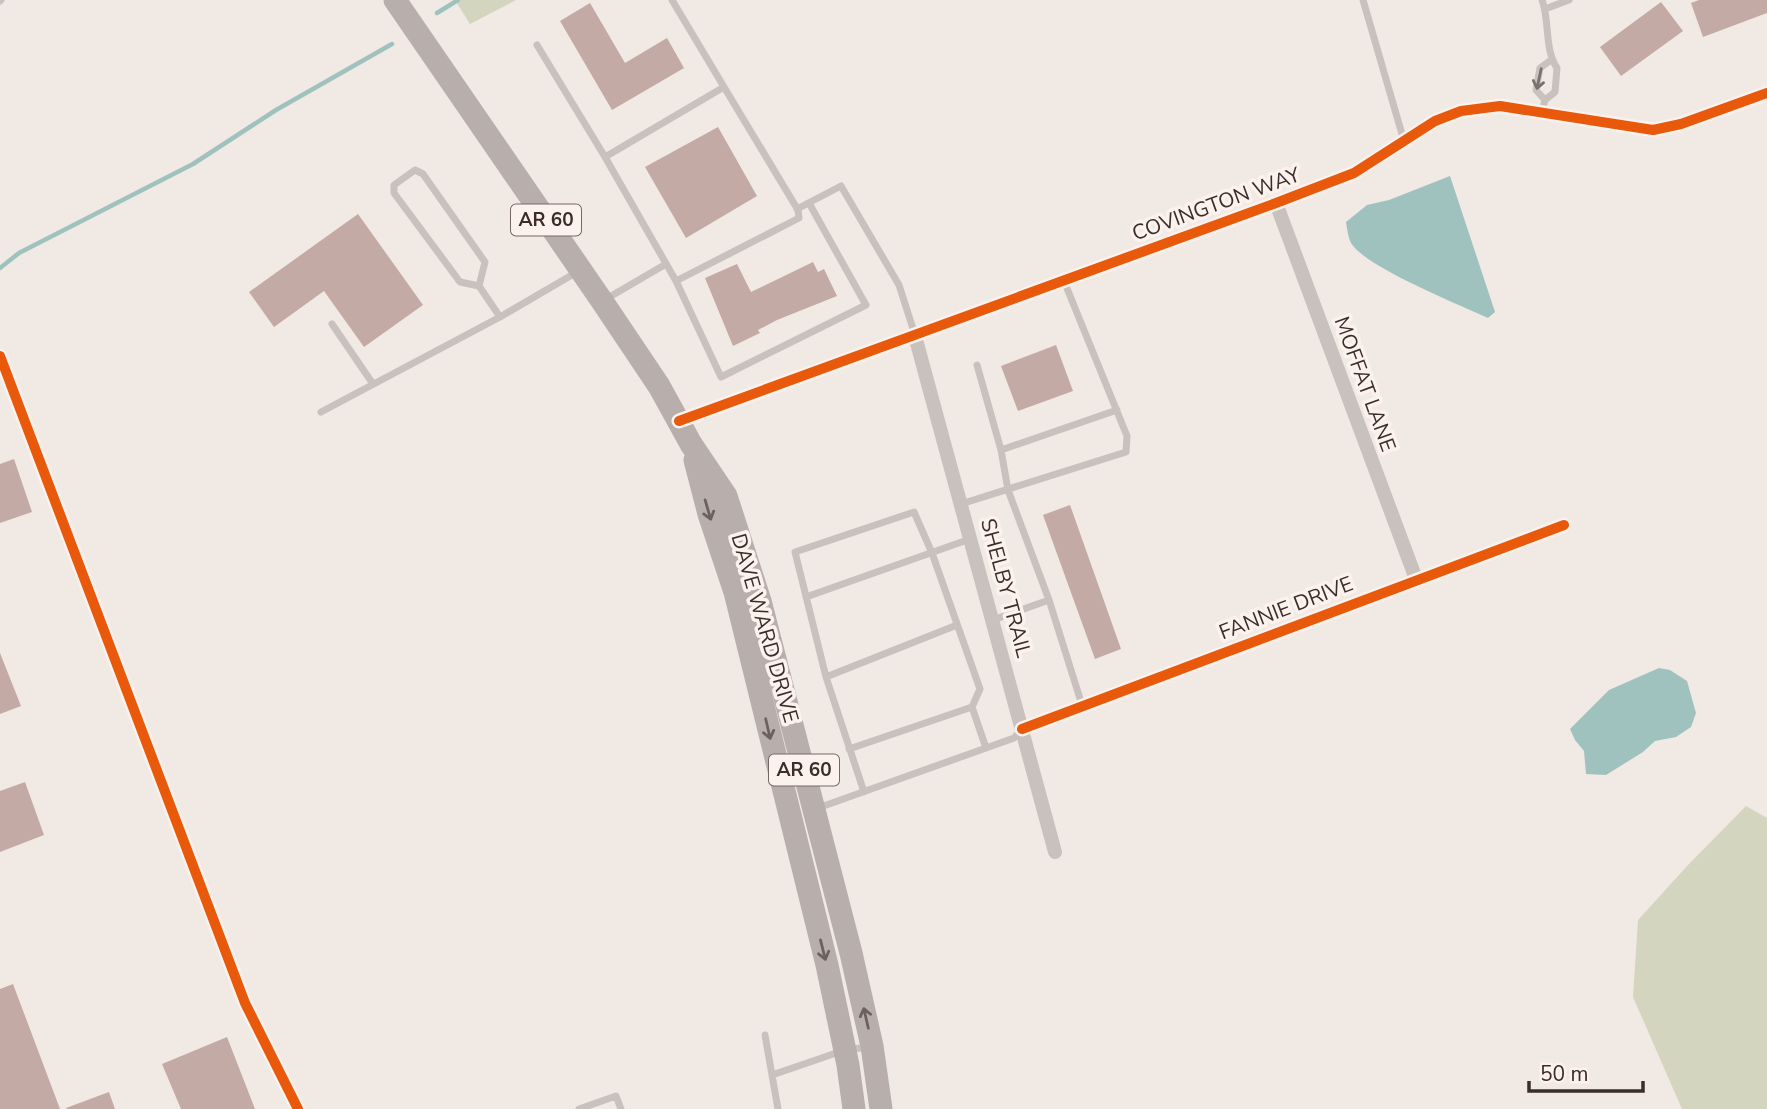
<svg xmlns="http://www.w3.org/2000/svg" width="1767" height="1109" font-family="'Nunito Sans',sans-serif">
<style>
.green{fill:#d4d5be}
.water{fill:#a0c2be}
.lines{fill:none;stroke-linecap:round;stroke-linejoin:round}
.stream{stroke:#a0c2be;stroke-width:4.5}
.building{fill:#c4aaa5}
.service{stroke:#c9c1bd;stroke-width:7}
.minor{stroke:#c9c1bd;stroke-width:14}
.primary{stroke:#b8afac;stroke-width:23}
.cycleway-casing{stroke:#fbf2ed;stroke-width:15}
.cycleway{stroke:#e8590c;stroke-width:10}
.oneway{stroke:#7b706c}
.oneway2{stroke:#6d615e}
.labels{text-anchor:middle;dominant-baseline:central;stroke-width:7;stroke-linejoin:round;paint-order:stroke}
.shield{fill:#fbf2ed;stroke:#756864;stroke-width:2}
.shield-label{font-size:19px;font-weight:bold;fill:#3b2d2a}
.street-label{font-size:21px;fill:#3b2d2a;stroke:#fbf2ed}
</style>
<rect width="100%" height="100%" fill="#f0e9e4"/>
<path class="green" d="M455,0H516L470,24Z
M1746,806L1767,818V1109H1682L1633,997L1638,920L1688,865Z"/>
<path class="water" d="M1450,176L1495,312L1488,318C1460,305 1365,267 1351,243C1348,237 1347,228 1346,222L1367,205L1389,200Z
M1659,668L1670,670L1687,681L1696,713L1691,727L1676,737L1655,741L1643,752L1606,775L1586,774L1584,751L1575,740L1570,729L1609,690Z"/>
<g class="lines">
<path class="stream" d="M437,13L458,0
M0,268L19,253L193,164L276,110L392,44"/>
</g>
<path class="building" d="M1699,0H1767V13L1703,37L1691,3Z
M1661,2L1683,31L1621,76L1600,47Z
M590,3L625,63L667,38L684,68L612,110L560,21Z
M718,127L757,196L686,238L645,167Z
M358,214L423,305L364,347L324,291L274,327L249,292Z
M813,262L818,272L824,269L837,296L777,320L758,330L760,333L733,346L705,278L737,264L751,292Z
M1056,345L1073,391L1018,411L1001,366Z
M14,459L32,512L0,523V464Z
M1070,505L1121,649L1095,659L1043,515Z
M0,653L21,706L0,714Z
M25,782L44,835L0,852V791Z
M13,984L60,1109H0V989Z
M227,1037L255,1109H181L162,1064Z
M109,1092L115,1109H67L66,1108Z"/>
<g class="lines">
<path class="service" d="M672,0L724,87
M1363,0L1404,141
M0,1L1,0
M1545,9L1569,0
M537,45L605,157
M1545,100L1536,90L1540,68L1551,60
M1542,111L1545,100L1555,92L1557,68C1544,49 1550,21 1542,0
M797,209L841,186L899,285L915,335
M676,281L799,218L798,210L724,87L605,157L676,281L721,377L866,305L809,203
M479,286L485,262L423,174L415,170L394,185V193L460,282L479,286L500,317
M606,299L666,264
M332,324L373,384
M977,365L1001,450L1008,490L1049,600L1082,705
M321,412L500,317L577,272
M1001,450L1117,410
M961,504L1126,452L1127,436L1064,281
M806,597L970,539
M993,620L1049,600
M826,677L957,625
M849,749L972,707
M864,792L826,677L795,552L914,512L932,553L980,689L972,707L986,748
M818,808L1014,738L1021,730
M765,1035L772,1075
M579,1109L616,1096L621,1109
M778,1109L772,1075L845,1050L868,1047"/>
<path class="minor" d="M1276,203L1416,579
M915,336L1055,852
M0,356L245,1003L298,1109
M679,421L1276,203L1354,173L1435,121L1461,111L1500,106L1653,130L1681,124L1767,93
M1022,729L1564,525"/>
<path class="primary" d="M395,0L602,301L659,386L691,444L726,496L760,601L851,953L872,1046L881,1109
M695,460L709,514L735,592L827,965L848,1065L854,1109"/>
<defs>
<path id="cycleway" d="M0,356L245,1003L298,1109
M679,421L1276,203L1354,173L1435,121L1461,111L1500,106L1653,130L1681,124L1767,93
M1022,729L1564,525"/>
</defs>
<use href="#cycleway" class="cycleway-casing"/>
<use href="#cycleway" class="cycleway"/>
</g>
<defs><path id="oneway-shaft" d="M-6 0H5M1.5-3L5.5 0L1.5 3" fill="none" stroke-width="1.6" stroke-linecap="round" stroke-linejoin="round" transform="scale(1.75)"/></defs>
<use class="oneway" href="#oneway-shaft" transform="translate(1539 79) rotate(102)"/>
<g class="oneway2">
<use href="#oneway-shaft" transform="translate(708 510) rotate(74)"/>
<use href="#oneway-shaft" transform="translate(768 729) rotate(77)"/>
<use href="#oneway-shaft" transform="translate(823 950) rotate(76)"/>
<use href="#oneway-shaft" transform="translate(866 1018) rotate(-103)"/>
</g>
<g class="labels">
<g class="shield">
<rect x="511" y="204.5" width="70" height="31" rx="5"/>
<rect x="769" y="754.5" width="70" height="31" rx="5"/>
</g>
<g class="shield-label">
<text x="546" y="220">AR 60</text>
<text x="804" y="770">AR 60</text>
</g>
<g class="street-label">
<text transform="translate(1216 204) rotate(-20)">COVINGTON WAY</text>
<text transform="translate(1365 384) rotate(70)">MOFFAT LANE</text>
<text transform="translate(1006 588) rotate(75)">SHELBY TRAIL</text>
<text transform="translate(1286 608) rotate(-21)">FANNIE DRIVE</text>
<text transform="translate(765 628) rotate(74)">DAVE WARD DRIVE</text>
</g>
</g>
<path d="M1529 1081v10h114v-10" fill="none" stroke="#3b2d2a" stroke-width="3.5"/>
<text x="1540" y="1081" font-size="21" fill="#3b2d2a" stroke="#fbf2ed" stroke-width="5" paint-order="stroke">50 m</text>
</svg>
